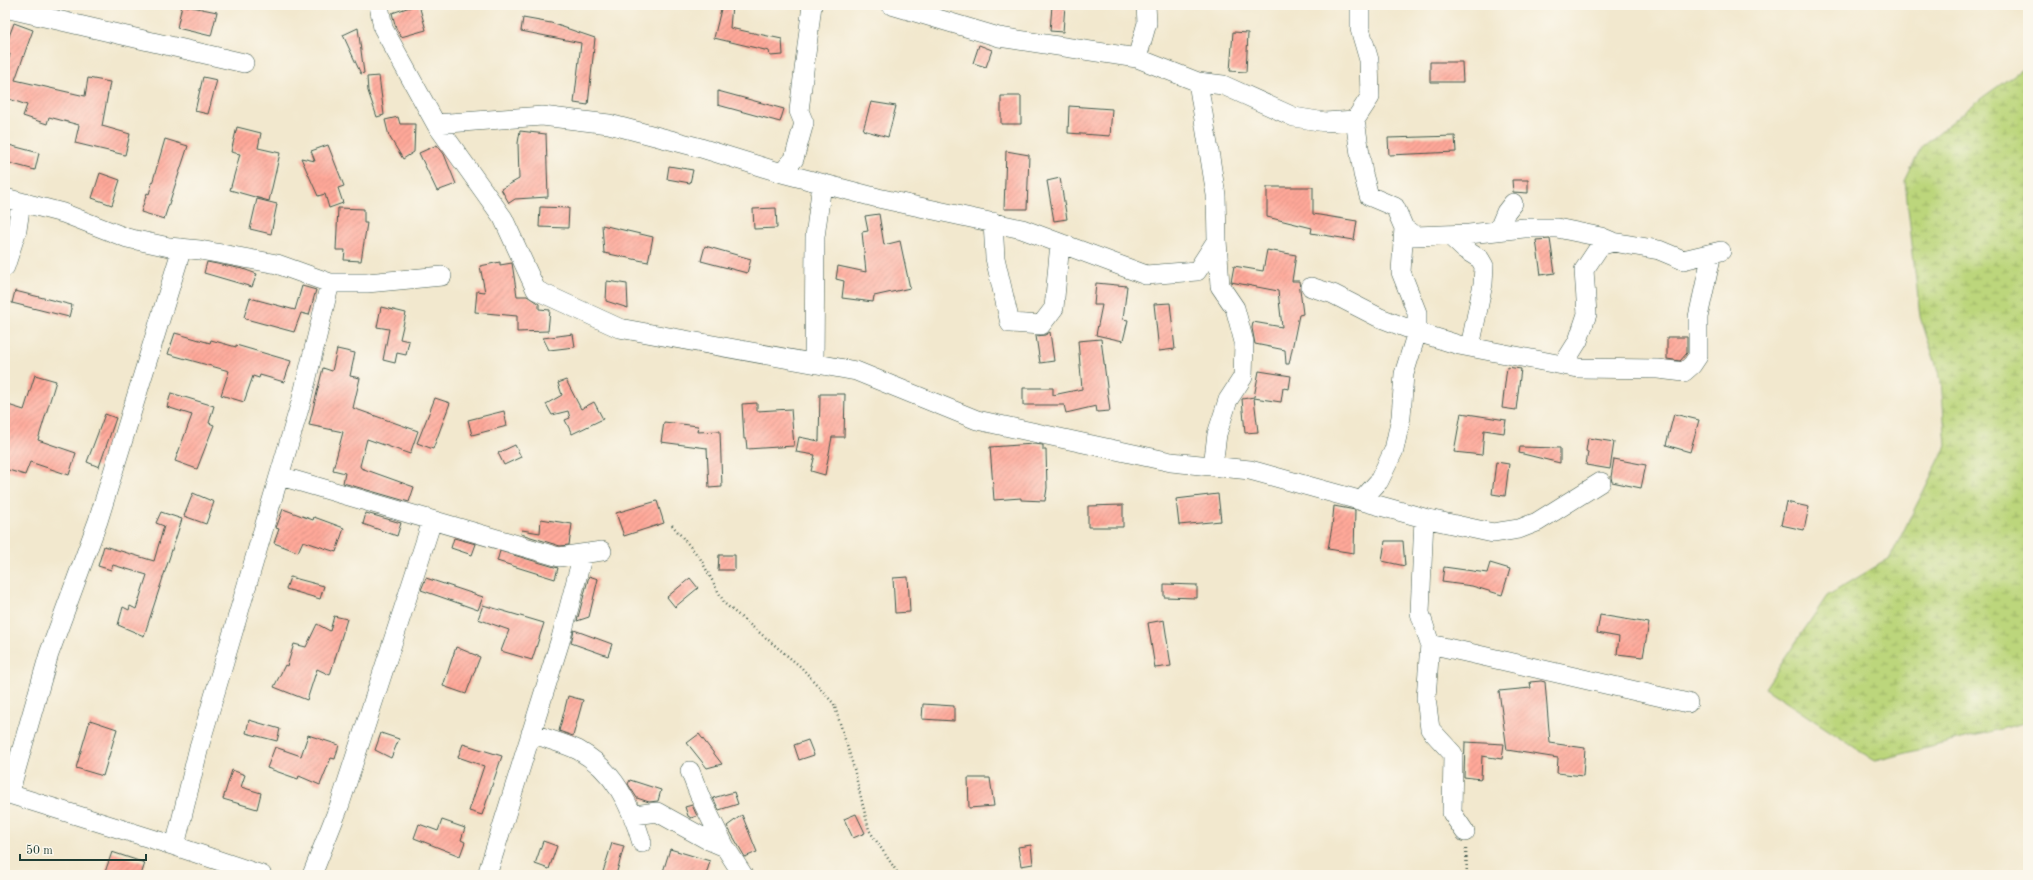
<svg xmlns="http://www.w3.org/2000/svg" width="2033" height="880" font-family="'Old Standard TT',serif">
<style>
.wetland{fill:url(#wetland-marsh);stroke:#6e8a58}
.building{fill:url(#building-hatch)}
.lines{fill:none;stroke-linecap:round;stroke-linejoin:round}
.street-casing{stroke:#3f574b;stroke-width:20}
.path{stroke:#3f574b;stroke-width:2.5;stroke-dasharray:1 3;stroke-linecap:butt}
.street{stroke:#fff;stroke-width:19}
</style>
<defs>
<pattern id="wetland-marsh" width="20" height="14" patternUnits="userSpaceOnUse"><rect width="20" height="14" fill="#bcd67b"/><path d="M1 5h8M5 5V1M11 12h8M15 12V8" fill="none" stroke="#98af66"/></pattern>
<pattern id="building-hatch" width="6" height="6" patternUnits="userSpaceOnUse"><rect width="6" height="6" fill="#ffa899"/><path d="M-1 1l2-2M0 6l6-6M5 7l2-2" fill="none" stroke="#ce8a7e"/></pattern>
</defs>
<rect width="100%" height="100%" fill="#fbf7ec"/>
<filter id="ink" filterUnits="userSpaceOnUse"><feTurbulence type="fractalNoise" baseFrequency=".025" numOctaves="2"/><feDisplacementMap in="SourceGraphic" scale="8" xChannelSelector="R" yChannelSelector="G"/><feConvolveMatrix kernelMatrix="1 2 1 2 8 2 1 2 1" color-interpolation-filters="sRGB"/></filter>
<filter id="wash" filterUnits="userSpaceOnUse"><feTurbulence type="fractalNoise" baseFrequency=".012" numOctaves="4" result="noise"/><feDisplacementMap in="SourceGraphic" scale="16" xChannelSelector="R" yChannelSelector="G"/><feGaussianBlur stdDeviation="0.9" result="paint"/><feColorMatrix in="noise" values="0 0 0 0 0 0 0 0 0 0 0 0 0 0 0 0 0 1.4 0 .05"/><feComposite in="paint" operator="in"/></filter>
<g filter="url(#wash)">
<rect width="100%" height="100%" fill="#f2e8ce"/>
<path class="wetland" d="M2028,65V722L1875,761L1765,688L1827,596L1890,558L1946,446L1941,380L1920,316L1905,181L1922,146L1983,97Z"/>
<g id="blocks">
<path class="building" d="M182,5L217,12L211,36L177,28Z
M416,5H419L426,30L401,37L396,28L392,13Z
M722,5H732L730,28L782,39L783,55L770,56L769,51L714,38Z
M1052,5H1065L1063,32L1050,31Z
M523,18L551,23L595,38L588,105L574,103L581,43L521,31Z
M14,23L33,30L15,80L85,96L88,78L110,82L102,126L130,134L125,155L75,143L79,125L49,117L47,124L23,116L27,105L9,99L8,101L5,100V73L10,54L5,53V47Z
M358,28L364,73L361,74L343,35Z
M1233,32L1248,33L1246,72L1230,71Z
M979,45L992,50L986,67L973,63Z
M1430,62H1462L1463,82H1430Z
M379,76L384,115L377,117L368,91L367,77Z
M203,77L217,80L208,114L195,111Z
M718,91L784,109L780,122L718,105Z
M1001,96H1021V124H1001Z
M871,102L896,106L888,137L863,130Z
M1069,106L1112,109L1110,136L1068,133Z
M398,117L400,124H415L414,152L403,159L389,136L385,120Z
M237,127L261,133L258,148L280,153L269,201L230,190L240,154L231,152Z
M520,131L546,134L548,197L515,199L509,203L501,189L519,179L518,143Z
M1455,136L1456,152L1389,155L1388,138Z
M165,139L188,146L164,219L141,212L147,193L149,194Z
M5,144L39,153L35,170L5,162Z
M328,145L344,186L338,188L343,203L329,208L325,194L318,196L301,158L315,161L311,151Z
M437,145L444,154L456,184L437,191L419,153Z
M1006,151L1029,155L1027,209H1004Z
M669,166L693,170L690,183L667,179Z
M100,173L120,180L112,205L92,198Z
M1060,178L1067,219L1054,221L1047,181Z
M1512,180H1528V193L1513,192Z
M1267,187H1313V214L1357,221L1354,240L1311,233L1312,228L1267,217Z
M257,199L277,204L271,234L250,229Z
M540,207L569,208L568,228L539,227Z
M338,208L364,209V223H367L361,261L344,260L345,250H336Z
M776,208L777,228L754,229L753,209Z
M879,214L884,245L900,241L910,288L874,296L873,302L842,298L844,281L836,279L838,266L866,272L862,232L868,231L865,216Z
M602,225L653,237L648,262L604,253Z
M1550,239L1555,273L1541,275L1536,240Z
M705,246L751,259L747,273L701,261Z
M1267,250L1296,255L1292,281H1299L1303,314L1299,315L1289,364H1286L1285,350L1255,344L1252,328L1253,322L1282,327L1278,291L1231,282L1234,266L1263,271Z
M207,262L243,269L257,274L252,287L204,273Z
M500,262V265L512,263L517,296H527L539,304V309L550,310L548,331L517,332V316L475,312L477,291L485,292L480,266Z
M607,281L627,284L628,308L606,301Z
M1096,283L1127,286L1123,319L1128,320L1123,341L1096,335L1102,305H1094Z
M302,286L316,290L309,315L301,313L294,332L246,319L244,317L250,298L295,310Z
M15,291L72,305L69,317L12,303Z
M1170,303L1175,349L1159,351L1154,304Z
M381,307L406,313L400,339L409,341L406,355L397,353L395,363L383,360L389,329L377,327Z
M1050,332L1054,361L1040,363L1036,336L1045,335Z
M175,333L210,343L211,340L236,347V345L291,361L284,382L260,375L259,378L253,376L244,402L221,395L229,371L168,354Z
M573,334L575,347L549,350L543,338Z
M1667,337H1687V353L1680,361L1667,359Z
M1101,339L1110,411L1097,412L1096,406L1066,413L1064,405H1023V388H1053V395L1082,389L1078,341Z
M337,349L355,353L350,376L360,378L353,408L418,431L410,454L367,439L360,466L361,468L414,487L409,502L343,483L345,473L333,470L343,432L309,425L323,368L332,371Z
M1507,367L1521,369L1516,410L1502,408Z
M1259,371L1291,376L1289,389L1283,388L1281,402L1254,398L1258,432L1245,433L1242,399L1254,397Z
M35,375L56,381L38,440L76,453L69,475L30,462L25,475L5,469V404L24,410Z
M566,380L581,409L594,402L603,419L572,434L565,420L570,418L568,411L552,415L546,404L562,395L558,383Z
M171,393L214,406L209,423L214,425L197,469L175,461L192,415L167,407Z
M820,394H845L844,437H832L825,475L811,471L815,455L796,452L799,437L819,441Z
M435,398L450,403L433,449L417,443Z
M757,403V411L791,409L794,446L747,449L746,439H744L742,404Z
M504,411L507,426L472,435L468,420Z
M1461,413L1506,420L1504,433L1484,430L1482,455L1454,452Z
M105,414L116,418L99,467L87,462Z
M1674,414L1699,420L1690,452L1666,445Z
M664,422L698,426L697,432L720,431L722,487L709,488L707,448L661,442Z
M1588,438L1614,442L1610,469L1586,465L1588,452L1586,451Z
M1034,444L1043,445V450H1046L1047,488L1045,501L1021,500V498L994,500L990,447Z
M515,445L521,457L504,465L498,453Z
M1520,447L1560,448V463L1519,453Z
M1614,459L1646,465L1641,488L1612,482L1611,477Z
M1496,462L1509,464L1505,496L1492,494Z
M193,493L214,502L206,524L184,516Z
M1218,494L1221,521L1179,525L1176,499Z
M657,501L664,523L624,536L616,513Z
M1786,502L1809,507L1804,530L1781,525Z
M1123,505V527H1088V506Z
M1334,506L1355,510L1354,553L1328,549L1332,527Z
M283,509L313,520L314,517L344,528L336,552L303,541L298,552L274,543L279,529L276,528Z
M161,512L182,519L144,636L118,625L123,607L129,610L130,606L136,609L147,575L113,565L111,570L98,566L104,546L154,561L164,526L156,523Z
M366,513L401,523L397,536L363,524Z
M541,519L572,524L569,545L560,546L521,534L522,530L540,533Z
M454,538L476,544L472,555L451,548Z
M1385,541H1403L1405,566L1382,561Z
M500,551L558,568L555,579L497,561Z
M719,555H735V570H718Z
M1490,563L1510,569L1502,595L1472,586L1442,582L1444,567L1487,573Z
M589,576L598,579L589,617L577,621Z
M290,577L324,586L320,599L286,589Z
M908,577L910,612L895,613L893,578Z
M426,578L483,597L478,610L421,590Z
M690,578L698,588L675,607L667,597Z
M1164,584L1197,585V598L1164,597Z
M483,605L544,623L532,660L501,651L509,630L478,619Z
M1600,615L1649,623L1643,657L1617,654L1619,637L1597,633Z
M334,616L347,619L330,675L317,669L307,700L274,687L285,665L287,666L294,644L306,647L317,624L330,631Z
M1164,620L1171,666L1155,668L1148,623Z
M574,630L612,644L608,656L571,643Z
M456,647L480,657L466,694L443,686Z
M1541,681L1545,682L1550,743L1585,748L1583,776L1557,773L1558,758L1507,750L1499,691L1531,688L1530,682Z
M568,696L583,700L573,736L559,731Z
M923,704L954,706V721L922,719Z
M90,720L117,729L103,776L76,768Z
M249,720L280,729L277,741L246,733Z
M381,733L399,739L391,758L375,750Z
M699,734L722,764L707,768L687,743Z
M308,735L339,745L335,759L331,758L320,785L299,776L298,779L267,768L275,747L301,756Z
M808,740L814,755L799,760L794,745Z
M1465,742L1504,744L1502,759L1482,756L1481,779L1464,777Z
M463,744L502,756L482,815L469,811L484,766L458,757Z
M232,770L245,775L241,787L261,793L257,809L223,799Z
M968,778H990L994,806L969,808Z
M630,780L661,790L658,801L649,802L637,798L628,784Z
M734,792L738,804L719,810L713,798Z
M692,805L697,816L691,818L688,816L685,807Z
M856,814L865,833L853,838L844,819Z
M742,815L757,852L745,857L727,826Z
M442,820L465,828L461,840L465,842L460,856L414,838L419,824L438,831Z
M543,841L557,846L549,869L535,864Z
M612,843L624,846L616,875H602Z
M1031,845L1033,864L1021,866L1018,847Z
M670,849L710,861L706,875H662Z
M112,852L145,863L141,875H104Z"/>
</g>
</g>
<g filter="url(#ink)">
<use href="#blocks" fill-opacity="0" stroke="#3f574b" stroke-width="1"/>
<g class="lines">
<defs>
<path id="street" d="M379,5L383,28L436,124L503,218L536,290L619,328L856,371L977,420L1171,462L1250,470L1424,518L1493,533L1519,529L1537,522L1601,482
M891,5L999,37L1137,58L1198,82L1223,85L1294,117L1325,122L1355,120L1370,97L1369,60L1360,29V5
M5,8L244,63
M1137,58L1147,23L1146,5
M1355,120L1363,174L1369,196L1395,207L1404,228L1401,272L1417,313V332L1404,374L1401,417L1394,450L1379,481L1361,501
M436,124L542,116L609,124L701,148L782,173L878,198L1022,229L1146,275L1197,271L1217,240L1216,195L1198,82
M782,173L794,159L804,123L799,111L812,5
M5,198L63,213L127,238L169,247L200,250L277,264L330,283H367L442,276
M993,222L995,258L1010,323L1041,325L1054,308L1060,243
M1404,228L1415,236L1469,234L1524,228H1557L1601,237L1613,242
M1498,231L1506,212L1513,203
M1449,235L1464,249L1480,259L1484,266L1483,284L1470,347
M5,267L17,230L21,202
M1311,287L1333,294L1378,317L1417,332L1459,345L1578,368L1658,369L1684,372L1692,365L1698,356V317L1712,253
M814,363L815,237L822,184
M1563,365L1578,341L1587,314L1584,270L1600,246L1613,242L1659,250L1683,260L1721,251
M1213,466L1217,434L1228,400L1243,377L1244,342L1235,308L1220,286L1217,240
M280,476L559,557L602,551
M1424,518L1420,613L1430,644L1688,703
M1430,644L1426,698L1430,729L1453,754L1452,813L1465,832
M531,733C546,739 564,743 578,750C614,770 631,805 642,843
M690,771L701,799L725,847
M5,792L9,794L49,654L98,521L182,248
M9,794L175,846
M634,815L657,812L706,839L725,847L743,875
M262,875L175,846L199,747L301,402L330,283
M312,875L340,804L432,521
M487,875L561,638L583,554"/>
</defs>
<use href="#street" class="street-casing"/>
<path class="path" d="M672,525L700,558L725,604L801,667L834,704L853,765L869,830L899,875
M1466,849L1467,875"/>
<use href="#street" class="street"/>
</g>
</g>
<rect width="2033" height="880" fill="none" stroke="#fbf7ec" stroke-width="20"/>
<path d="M20 854v6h126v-6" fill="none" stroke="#1f3d34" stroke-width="2"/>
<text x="26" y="854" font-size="12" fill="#1f3d34" stroke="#fbf7ec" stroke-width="3" paint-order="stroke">50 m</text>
</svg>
